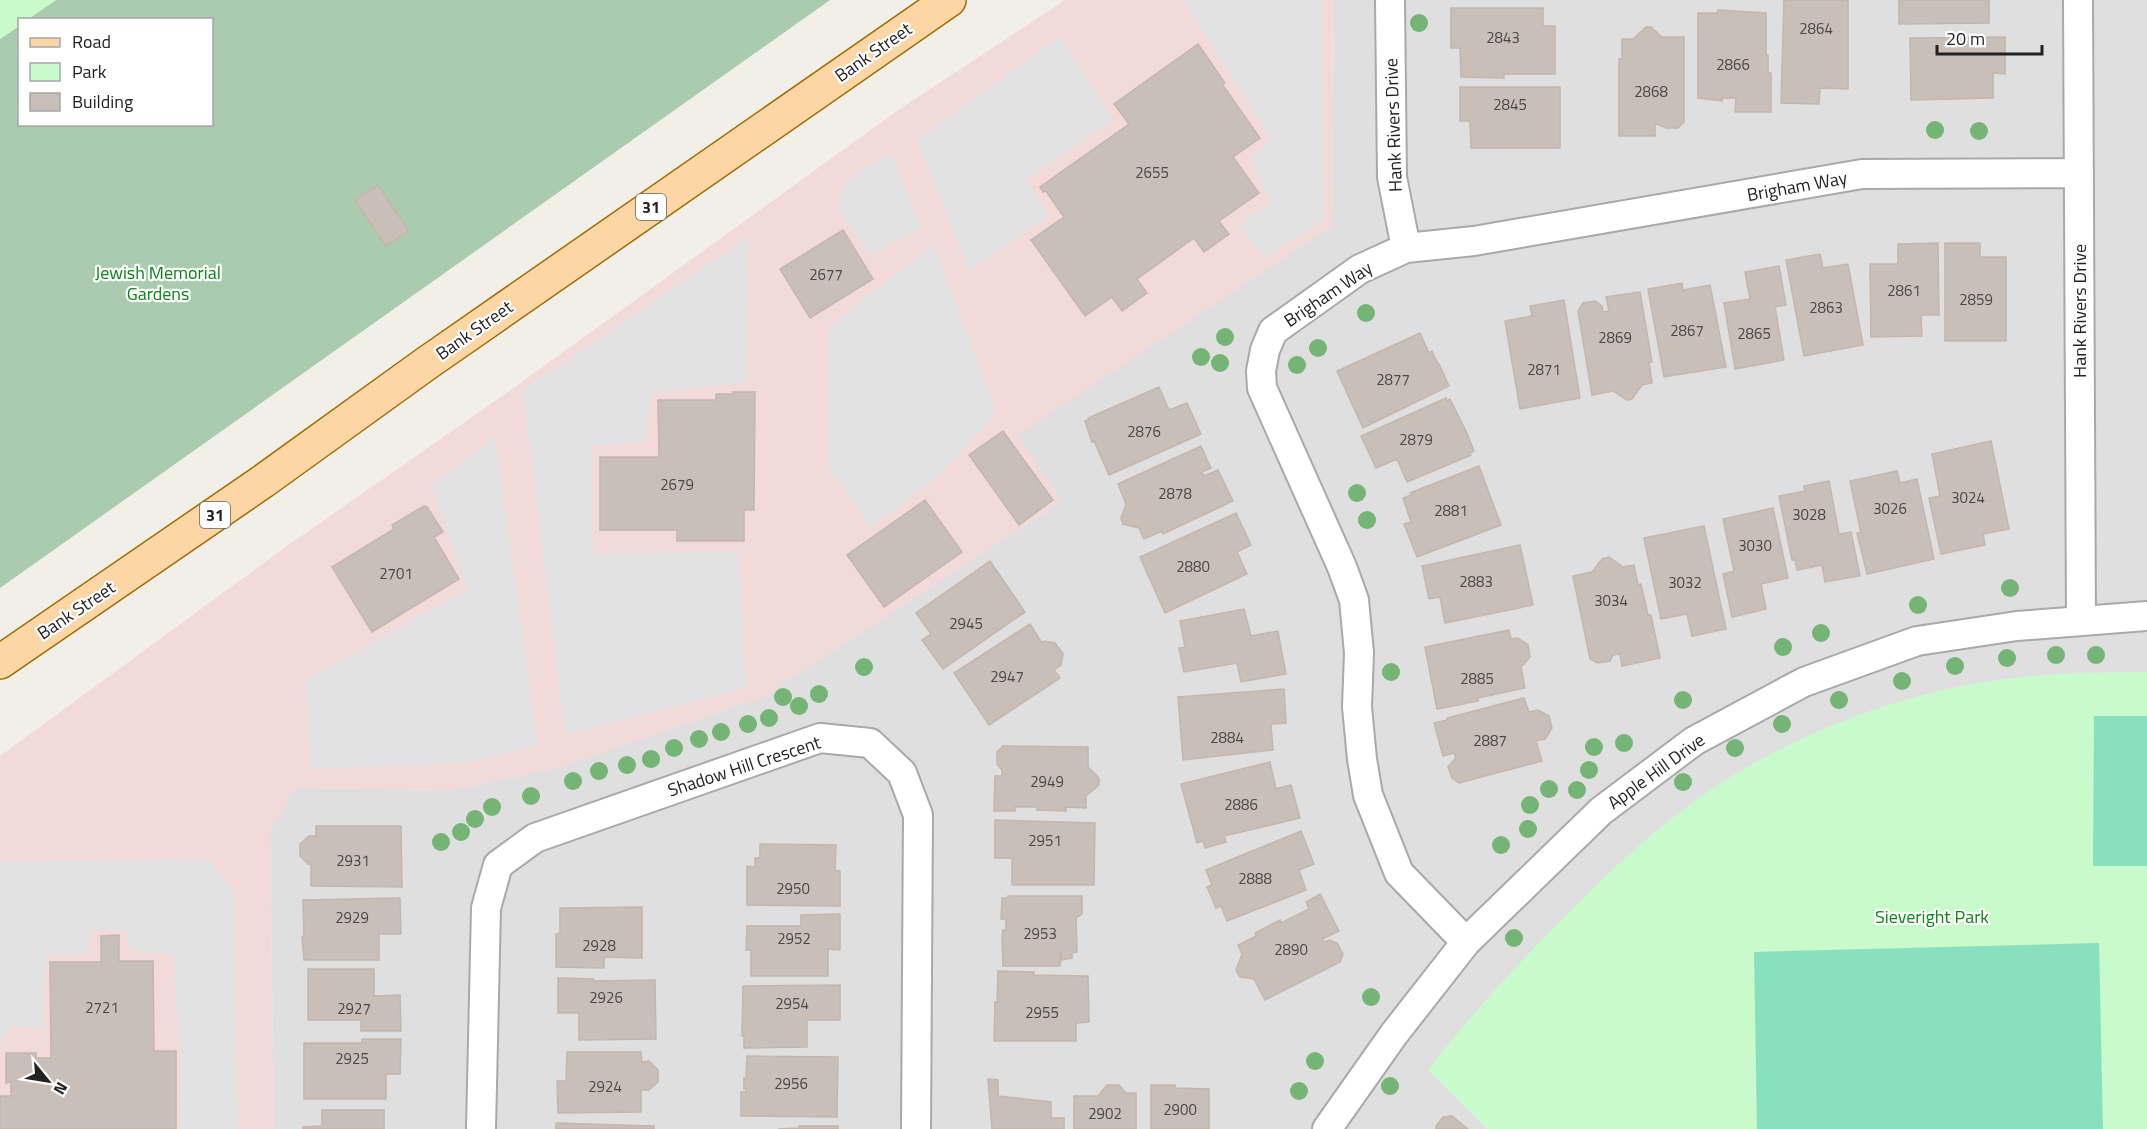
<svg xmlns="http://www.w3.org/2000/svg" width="2147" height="1129" font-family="'Titillium Web',sans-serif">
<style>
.residential{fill:#e0dfdf}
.commercial{fill:#f2dad9}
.cemetery{fill:#aacbaf}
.park{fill:#c8facc}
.pitch{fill:#88e0be}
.parking{fill:#e2e2e2}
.building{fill:#c7bfb8;stroke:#c4b6ab;stroke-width:1.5}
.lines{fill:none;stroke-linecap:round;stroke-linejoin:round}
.minor-casing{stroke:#a9a9a9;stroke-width:32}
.primary-casing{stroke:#a06b00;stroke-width:36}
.minor{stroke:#fff;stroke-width:28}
.primary{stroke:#fcd6a4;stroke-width:33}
.tree{fill:#74b475}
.labels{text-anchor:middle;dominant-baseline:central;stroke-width:4.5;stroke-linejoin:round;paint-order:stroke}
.number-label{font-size:15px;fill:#4b4948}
.shield{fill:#fff;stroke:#646464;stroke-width:1.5}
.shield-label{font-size:16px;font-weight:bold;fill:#222}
.street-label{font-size:18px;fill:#222;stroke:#fff}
.park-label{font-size:18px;fill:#0c8416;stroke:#fff}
</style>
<rect width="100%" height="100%" fill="#f2efe9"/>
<path class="residential" d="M1334,0H2147V1129H274L270,832L295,788L452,790L557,768L762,697L1062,501L1017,435L1332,226Z"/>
<path class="commercial" d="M1065,0H1334L1332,226L1018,435L1062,501L762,697L557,768L452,790L295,788L270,832L274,1129H0V756L287,546L508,392L897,111Z"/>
<path class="cemetery" d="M56,0H830L0,588V39L19,26L20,124H212V20L28,19Z"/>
<path class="park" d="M0,0H56L28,19L20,20L19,26L0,39Z
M2147,672V1129H1487L1428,1070C1470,1016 1515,966 1564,918C1598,883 1632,849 1671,819C1754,753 1857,707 1962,686C2023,674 2085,672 2147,672Z"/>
<path class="pitch" d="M2094,716H2147V866H2093Z
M2099,943L2103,1129H1757L1754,952Z"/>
<path class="parking" d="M1183,0H1322L1324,220L1264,258L1239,225L1272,202L1249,159L1271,139Z
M1060,36L1113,120L1026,180L1049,216L969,271L917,140Z
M891,153L922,228L871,256L838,210L844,182Z
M749,236L746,382L652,393L644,442L592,446L593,553L739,552L746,688L565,735L523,390Z
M934,244L997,413L936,478L871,528L828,466V327Z
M495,436L538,745L465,763L311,769L305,679L468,590L431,486Z
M207,859L233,887L238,1129H179L180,1054L173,954L129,950L128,930H91L88,953L46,955L43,1027H13L0,1041V862Z"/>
<path class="building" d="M1784,0H1848V89L1820,88L1819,104L1781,103Z
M1899,0H1989V23L1899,24Z
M1451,8H1543V26H1555V74H1504V78L1461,77L1460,48H1451Z
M1718,10L1766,13V55H1768V73H1771V112H1735L1736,98H1722V101L1698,98V13H1717Z
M1646,27H1651L1662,37H1684V122L1678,128H1666L1655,123V136H1619V59H1622V39H1633Z
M2005,37V74L1993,73V98L1911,100L1910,38Z
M1198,44L1225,83L1222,84L1260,138L1233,157L1259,193L1219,221L1229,234L1204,252L1194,238L1137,279L1147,293L1122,311L1112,297L1085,316L1031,240L1064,217L1046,191L1043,192L1040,187L1129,124L1114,104Z
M1460,87H1560V148H1471L1470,121H1460Z
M378,185L409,231L386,246L355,200Z
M843,230L873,279L810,318L780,269Z
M1938,243L1939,315H1921L1922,336L1871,337L1870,264H1898V244Z
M1945,243H1980V257H2006V341H1945Z
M1820,254L1823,268L1848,264L1863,345L1804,356L1786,260Z
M1779,266L1786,305L1775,307L1784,360L1735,369L1724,303L1750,299L1745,272Z
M1682,283L1683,290L1710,285L1726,367L1664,377L1648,289Z
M1640,292L1652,362H1649L1652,383L1642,385L1632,399L1627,400L1613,391L1592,395L1578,311L1583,303L1595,301L1602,306L1603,312L1609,311L1606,297Z
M1564,300L1580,398L1520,409L1505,321L1532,316L1530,306Z
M1420,333L1429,353L1432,351L1438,364H1439L1449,386L1363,428L1337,371Z
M1159,387L1169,410L1187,403L1201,434L1109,475L1094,441L1092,442L1085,421L1089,420L1088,418Z
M733,392H755L754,510H744V541H677V530H600V457H659L658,400H716V394H733Z
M1446,398L1447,401L1450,399L1466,431L1474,451L1470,453L1471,455L1407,482L1397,459L1376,468L1361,436Z
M1003,431L1053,500L1019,525L969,455Z
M1991,441L2009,529L1983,534L1985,545L1941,554L1929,498L1940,496L1932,454Z
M1201,446L1211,468L1202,472L1204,476L1218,470L1233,501L1163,534L1162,531L1144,539L1139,528L1123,524L1121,518L1126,504L1118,484Z
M1479,466L1501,525L1417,557L1404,524L1411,522L1403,498L1411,495L1410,493Z
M1897,471L1900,483L1917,479L1934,559L1867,574L1857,533H1861L1850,481Z
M1829,481L1839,534L1851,532L1860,576L1825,582L1822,565L1797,570L1795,560H1792L1779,496L1805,491L1804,486Z
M925,500L962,552L884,607L847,555Z
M424,506L427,507L443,532L434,537L459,579L372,632L332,567L394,529L392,525Z
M1773,508L1788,578L1761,584L1766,609L1732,617L1723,574L1734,571L1723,519Z
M1236,513L1251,545L1237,552L1247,574L1165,613L1140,557Z
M1704,526L1726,629L1692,636L1687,614L1661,619L1644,538Z
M1520,545L1533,605L1445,623L1440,597L1429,599L1422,566Z
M1609,557L1623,567L1634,565L1638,585L1641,584L1648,615H1651L1660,658L1622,666L1620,654L1613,655L1610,661L1598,663L1590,659L1573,576L1592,572L1602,559Z
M990,561L1025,612L943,669L922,640L931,634L916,613Z
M1244,609L1251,636L1278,631L1286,674L1241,682L1237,663L1184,672L1179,648L1185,647L1180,621Z
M1030,624L1042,643L1044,641L1055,643L1063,654L1061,665L1054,670L1060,678L989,725L954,673Z
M1509,630L1511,639L1518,638L1528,645L1530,657L1521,667L1525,688L1478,698V701L1437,709L1425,647Z
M1284,689L1286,723L1271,724L1273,750L1183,760L1178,697Z
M1524,698L1529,712L1538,710L1549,716L1552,728L1545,739L1536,741L1542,761L1459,783L1452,778L1448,767L1456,758L1454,753L1443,756L1434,723L1447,720V718Z
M1003,746L1088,747V767L1099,778V785L1086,796V808L1066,807V811L1037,810V807H1015V811H994L995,776H1002V770L997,764V752Z
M1270,762L1276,789L1291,785L1300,818L1224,836L1226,842L1205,848L1203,841L1197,843L1181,784Z
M995,820L1095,823L1094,885H1012V858H995Z
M316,826H401L402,887L311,886V864H308L300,856V844L309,836H316Z
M1301,831L1314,864L1299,870L1306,890L1227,921L1221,906L1216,908L1207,887L1212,885L1206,870Z
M760,844L836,845L835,870L840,871V906L747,905V866L755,867V858H760Z
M1320,894L1339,931L1322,939L1324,942L1329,940L1337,943L1343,954L1340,962L1265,1000L1254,979L1240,977L1236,970L1242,954L1238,945L1256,936L1255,933L1280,920L1281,923L1309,909L1306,902Z
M1008,896H1082V914L1076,918L1077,952L1072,953V958L1061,960V953H1060V966H1003L1002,937L1003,930H1006V919H1001L1002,898H1008Z
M400,898L401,934H379V960H304L302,937H304L303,900Z
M642,907V958L604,957V968L556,967V934L560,933V908Z
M840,914V950L828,949V976H751V950H746L747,926H801V915Z
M119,935V961H153L154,1051H176V1129H0V1096H11V1082L6,1083V1053H36V1058H51L50,962H101V936Z
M308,969H374V996L400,995L401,1031H361V1020H308Z
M998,971L1034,972V975L1088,976L1089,1022L1076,1023V1041H994L995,1002H997Z
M558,978L593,979L594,981L655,980L656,1039L579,1040V1013H558Z
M840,985V1020H807V1047L744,1048V1036H742L743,986Z
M362,1039H401L400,1074H386V1099H304V1043H362Z
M567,1052H641L642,1062L649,1061L658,1070V1082L649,1090H641V1112L558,1113L557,1081H566Z
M747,1056L838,1057L837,1117L741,1116V1092H746V1088L744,1089V1078H746Z
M988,1079L998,1080V1096L1051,1102V1118H1064V1129H992Z
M1107,1085H1119L1126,1093H1136V1129H1074V1096H1098Z
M1151,1085H1175V1088L1209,1089V1129H1151Z
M322,1110H384V1129H303V1127L322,1126Z
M1452,1116L1468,1129H1436V1126L1443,1117Z
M556,1123L654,1126V1129H556Z
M799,1126H838V1129H778L800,1128Z"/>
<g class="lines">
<defs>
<path id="minor" d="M1390,0L1392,177L1406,248
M2078,0L2081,621
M1466,942L1399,873L1368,795L1362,759L1357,707L1359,653L1354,600L1342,567L1262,388L1261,371L1265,350L1273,331L1360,269L1406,248L1474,241L1862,174L2079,173
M481,1129L486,908L498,865L535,838L820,738L870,743L902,773L918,815L916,1129
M1327,1129L1394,1034L1466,942L1601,811L1694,741L1804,682L1917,641L2017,626L2147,616"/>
<path id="primary" d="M0,662L262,482L427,363L949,0"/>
</defs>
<use href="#minor" class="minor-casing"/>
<use href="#primary" class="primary-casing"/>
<use href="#minor" class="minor"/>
<use href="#primary" class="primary"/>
</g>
<g class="tree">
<circle cx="1419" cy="23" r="9"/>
<circle cx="1935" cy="130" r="9"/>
<circle cx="1979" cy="131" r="9"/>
<circle cx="1366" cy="313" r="9"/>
<circle cx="1225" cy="337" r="9"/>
<circle cx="1318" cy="348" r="9"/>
<circle cx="1201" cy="357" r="9"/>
<circle cx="1220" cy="363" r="9"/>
<circle cx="1297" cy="365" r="9"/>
<circle cx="1357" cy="493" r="9"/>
<circle cx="1367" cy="520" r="9"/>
<circle cx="2010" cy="588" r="9"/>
<circle cx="1918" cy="605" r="9"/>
<circle cx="1821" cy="633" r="9"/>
<circle cx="1783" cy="647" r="9"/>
<circle cx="2056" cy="655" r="9"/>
<circle cx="2096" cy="655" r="9"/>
<circle cx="2007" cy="658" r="9"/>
<circle cx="1955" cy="666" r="9"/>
<circle cx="864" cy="667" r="9"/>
<circle cx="1391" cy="672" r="9"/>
<circle cx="1902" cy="681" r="9"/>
<circle cx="819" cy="694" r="9"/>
<circle cx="783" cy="697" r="9"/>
<circle cx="1683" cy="700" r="9"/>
<circle cx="1839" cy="700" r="9"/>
<circle cx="799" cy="706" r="9"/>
<circle cx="769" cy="718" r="9"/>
<circle cx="748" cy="724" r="9"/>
<circle cx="1782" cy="724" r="9"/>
<circle cx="721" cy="732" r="9"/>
<circle cx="699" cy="739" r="9"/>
<circle cx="1624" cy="743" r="9"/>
<circle cx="1594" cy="747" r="9"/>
<circle cx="674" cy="748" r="9"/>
<circle cx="1735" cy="748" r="9"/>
<circle cx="651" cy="759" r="9"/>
<circle cx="627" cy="765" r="9"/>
<circle cx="1589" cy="770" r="9"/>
<circle cx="599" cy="771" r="9"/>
<circle cx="573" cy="781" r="9"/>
<circle cx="1683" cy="782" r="9"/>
<circle cx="1549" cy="789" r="9"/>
<circle cx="1577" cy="790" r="9"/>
<circle cx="531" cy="796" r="9"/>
<circle cx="1530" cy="805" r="9"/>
<circle cx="492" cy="807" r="9"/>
<circle cx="475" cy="819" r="9"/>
<circle cx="1528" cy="829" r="9"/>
<circle cx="461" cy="832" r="9"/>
<circle cx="441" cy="842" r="9"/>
<circle cx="1501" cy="845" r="9"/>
<circle cx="1514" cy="938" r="9"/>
<circle cx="1371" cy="997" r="9"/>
<circle cx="1315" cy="1061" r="9"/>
<circle cx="1390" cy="1086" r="9"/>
<circle cx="1299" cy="1091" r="9"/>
</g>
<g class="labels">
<g class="number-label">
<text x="1816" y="28">2864</text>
<text x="1503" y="37">2843</text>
<text x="1733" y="64">2866</text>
<text x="1651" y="91">2868</text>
<text x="1510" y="104">2845</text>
<text x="1152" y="172">2655</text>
<text x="826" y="274">2677</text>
<text x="1904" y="290">2861</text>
<text x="1976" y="299">2859</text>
<text x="1826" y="307">2863</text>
<text x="1687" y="330">2867</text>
<text x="1754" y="333">2865</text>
<text x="1615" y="337">2869</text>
<text x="1544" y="369">2871</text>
<text x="1393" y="379">2877</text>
<text x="1144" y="431">2876</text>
<text x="1416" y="439">2879</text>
<text x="677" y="484">2679</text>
<text x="1175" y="493">2878</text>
<text x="1968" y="497">3024</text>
<text x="1890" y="508">3026</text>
<text x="1451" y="510">2881</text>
<text x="1809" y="514">3028</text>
<text x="1755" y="545">3030</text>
<text x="1193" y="566">2880</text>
<text x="396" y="573">2701</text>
<text x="1476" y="581">2883</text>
<text x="1685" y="582">3032</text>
<text x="1611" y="600">3034</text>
<text x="966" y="623">2945</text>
<text x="1007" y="676">2947</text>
<text x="1477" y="678">2885</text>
<text x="1227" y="737">2884</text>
<text x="1490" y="740">2887</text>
<text x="1047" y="781">2949</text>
<text x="1241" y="804">2886</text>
<text x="1045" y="840">2951</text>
<text x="353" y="860">2931</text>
<text x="1255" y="878">2888</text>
<text x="793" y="888">2950</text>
<text x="352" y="917">2929</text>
<text x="1040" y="933">2953</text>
<text x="794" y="938">2952</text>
<text x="599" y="945">2928</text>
<text x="1291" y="949">2890</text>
<text x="606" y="997">2926</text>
<text x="792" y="1003">2954</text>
<text x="102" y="1007">2721</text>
<text x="354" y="1008">2927</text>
<text x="1042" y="1012">2955</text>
<text x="352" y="1058">2925</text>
<text x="791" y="1083">2956</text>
<text x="605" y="1086">2924</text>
<text x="1180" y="1109">2900</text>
<text x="1105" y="1113">2902</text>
</g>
<g class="shield">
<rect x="636" y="194" width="30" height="26" rx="4.5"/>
<rect x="200" y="502" width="30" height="26" rx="4.5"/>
</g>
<g class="shield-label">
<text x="651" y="207">31</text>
<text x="215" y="515">31</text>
</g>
<g class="street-label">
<text transform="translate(873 52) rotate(-35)">Bank Street</text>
<text transform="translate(1393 125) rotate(-92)">Hank Rivers Drive</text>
<text transform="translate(1797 186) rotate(-10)">Brigham Way</text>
<text transform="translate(1328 294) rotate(-34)">Brigham Way</text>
<text transform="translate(2079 311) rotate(-90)">Hank Rivers Drive</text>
<text transform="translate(474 330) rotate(-35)">Bank Street</text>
<text transform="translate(76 610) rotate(-34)">Bank Street</text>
<text transform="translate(744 766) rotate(-18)">Shadow Hill Crescent</text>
<text transform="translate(1656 771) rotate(-36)">Apple Hill Drive</text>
</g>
<g class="park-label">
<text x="158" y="272">Jewish Memorial<tspan x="158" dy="21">Gardens</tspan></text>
<text x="1932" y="916">Sieveright Park</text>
</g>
</g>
<rect x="18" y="18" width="195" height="108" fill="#ffffff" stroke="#a7a7a7" stroke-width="1.5"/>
<rect x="30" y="38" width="30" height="9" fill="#fcd6a4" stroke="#a7a7a7" stroke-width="1.5"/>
<text x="72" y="48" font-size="18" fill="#222222">Road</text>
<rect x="30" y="63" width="30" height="18" fill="#c8facc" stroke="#a7a7a7" stroke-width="1.5"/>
<text x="72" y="78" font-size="18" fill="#222222">Park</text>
<rect x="30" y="93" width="30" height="18" fill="#c7bfb8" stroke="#a7a7a7" stroke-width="1.5"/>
<text x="72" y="108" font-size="18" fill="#222222">Building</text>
<g transform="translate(48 1081) rotate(120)" stroke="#ffffff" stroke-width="4.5" paint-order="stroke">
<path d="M0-4.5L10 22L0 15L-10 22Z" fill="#222222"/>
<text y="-9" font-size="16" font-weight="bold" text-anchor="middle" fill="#222222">N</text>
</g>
<path d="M1937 45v9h105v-9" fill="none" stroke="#222222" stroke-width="3"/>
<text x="1946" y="45" font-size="18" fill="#222222" stroke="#ffffff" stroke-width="4.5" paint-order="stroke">20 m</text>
</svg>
